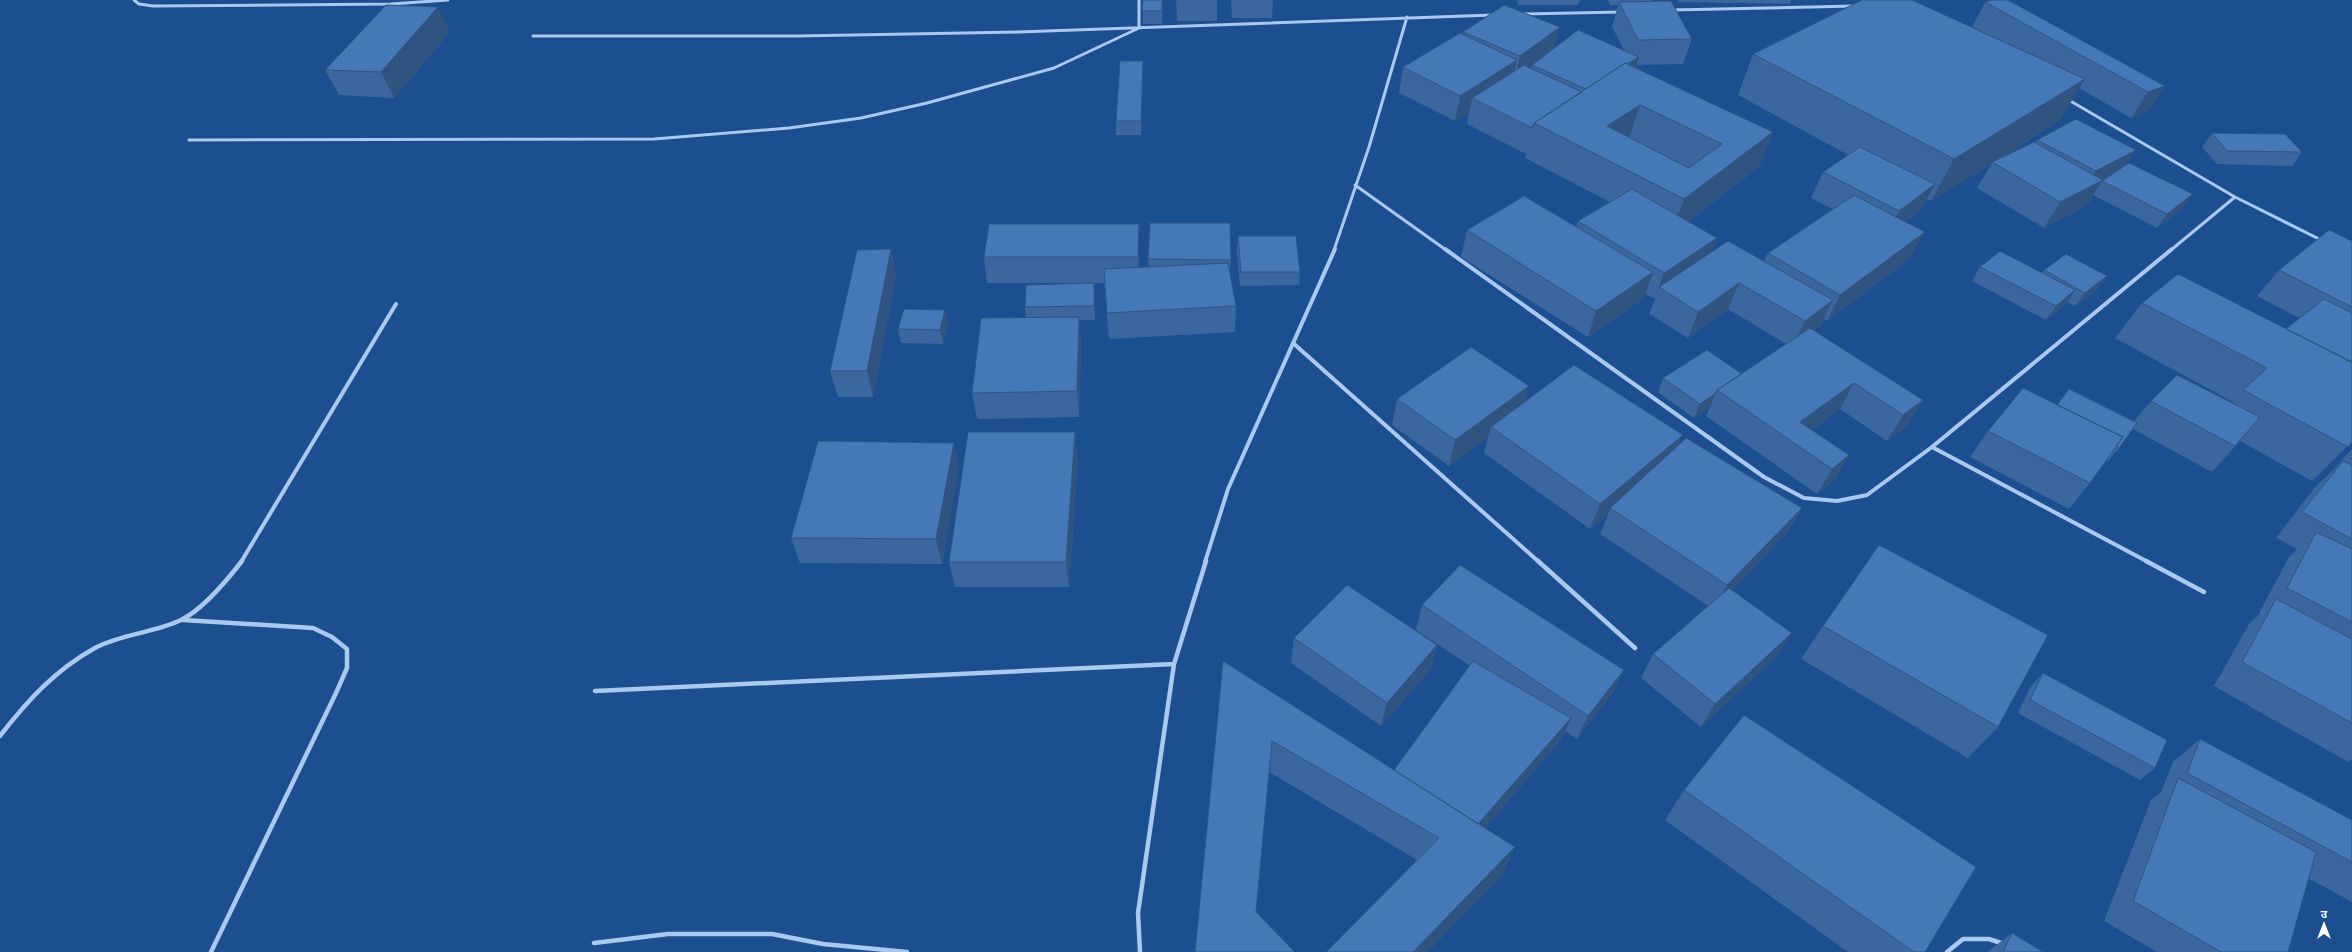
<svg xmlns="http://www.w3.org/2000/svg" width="2352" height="952" font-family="Helvetica,'Noto Sans Devanagari',sans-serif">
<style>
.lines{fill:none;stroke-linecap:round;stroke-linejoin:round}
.street-far2{stroke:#a9c9ee;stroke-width:3}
.street-far1{stroke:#a9c9ee;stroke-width:4}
.street{stroke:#a9c9ee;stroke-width:4.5}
.wall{fill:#3a679d}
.shaded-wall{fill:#305480}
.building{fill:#4478b7;stroke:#305480;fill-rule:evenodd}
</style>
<rect width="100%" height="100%" fill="#1b4f8f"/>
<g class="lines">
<path class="street-far2" d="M134,0L139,4L153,6L391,4L448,0
M1671,10L1855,6
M1522,14L1621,12
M533,36H797L1018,32L1493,15
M2067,99L2235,197L2321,240
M189,140L654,139L789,128L861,118L927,103L1054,68L1139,28V0
M1355,185L1446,250
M1334,250L1369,147L1407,17
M2171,250L2235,197"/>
<path class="street-far1" d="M1445,249L1764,477L1804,498L1837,501L1867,495L1932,447L2172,249
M1293,343L1539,562
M1932,447L2148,562
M241,562L396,304
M1205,562L1228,489L1335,249"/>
<path class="street" d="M1538,561L1635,648
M2146,561L2204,592
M183,620L313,628L332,637L347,649V668L336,693L211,952
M595,691L1174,664
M0,736C27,701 55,670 95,648C121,634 154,633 181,620C202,610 228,579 242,561
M594,943L668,934H772L823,944L907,952
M1140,952L1138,913L1174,664L1206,561
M1947,952L1963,939H1989L2004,944"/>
</g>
<path class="wall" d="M1143,0H1163L1162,24H1143Z
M1176,0H1217V21H1177Z
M1231,0H1273L1272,18H1232Z
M1517,0H1580L1578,5H1518Z
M1608,0H1652V1L1692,39L1683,64L1636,65L1635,68L1773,132L1759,167L1688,222L1717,238L1711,252L1764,261L1768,253L1833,209L1811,198L1823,172L1848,155L1738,95L1753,54L1972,27L1985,2L2165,86L2148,111L2131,118L2079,88L2060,120L1994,162L2035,142L2037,140L2124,167L2183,208L2157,228L2093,195L2100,186L2086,206L2044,228L1977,188L1992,163L1931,201L1927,199L1921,210L1905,222L1910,259L1827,321L1824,319L1820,326L1814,331L1923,400L1907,426L1887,441L1840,409L1812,430L1849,455L1834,481L1817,494L1706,416L1710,407L1694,418L1658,392L1663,378L1742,374L1786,344L1728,309L1688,338L1649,314L1655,299L1645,294L1644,298L1588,337L1461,257L1467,230L1576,227L1578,221L1610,202L1525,158L1526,154L1467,124L1469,113L1455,121L1399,93L1403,67L1463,35V32L1555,48L1624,50L1612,27L1618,5H1610Z
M1678,0H1791L1790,4L1679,2Z
M450,32L394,98L339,95L325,70Z
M1143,61V75L1141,135H1116V121Z
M2212,133L2302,152L2292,166L2217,164L2202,147Z
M1238,236L1300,272L1299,285L1240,286L1237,250Z
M2352,241V442L2312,481L2240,441L2212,472L2133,429L2119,448L2108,461L2106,460L2090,483L2069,509L1970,457L1988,431L2057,405L2134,421L2151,401L2232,403L2233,402L2115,338L2142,303L2286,329L2299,318L2257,296L2279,270Z
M891,249L896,276L873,397H838L830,371Z
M1139,251V268L1149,267L1148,259L1231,260L1230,275L1236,306L1235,332L1109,339L1104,283H1094L1095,297V320H1079L1081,343L1079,417L977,419L972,393L1026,318L1025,307L1091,283H987L984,257Z
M1980,267L2042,273L2044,270L2107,276L2097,290L2075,306L2067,302L2046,320L1972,281Z
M948,324L943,344L901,343L898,329Z
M1529,386L1525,402L1679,445L1802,508L1787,533L1732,590L1776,657L1701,727L1641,678L1653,654L1708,606L1600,534L1608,515L1590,529L1484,453L1488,437L1449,466L1392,425L1397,399Z
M954,443L959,468L942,564L800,563L791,538Z
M2352,449V759L2348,762L2214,686L2249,624L2260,613H2259L2289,557L2297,549L2276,538L2316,486L2333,470Z
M1078,458L1069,587H955L949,562Z
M1422,605L1612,694L1577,739L1565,731L1560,741L1485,828L1502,876L1417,860L1269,772L1195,952L1223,661L1394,770L1470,666L1416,630Z
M1823,626L1998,727L1968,758L1801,659Z
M1294,638L1437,645L1431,669L1381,726L1291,663Z
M2043,673L2155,768L2140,780L2018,713L2031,686Z
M2200,739L2352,820V902L2308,878L2288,952H2157L2104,921L2151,800L2161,792L2173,762Z
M1684,790L1925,952H1848L1665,820Z
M2012,933L2043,952H1987Z"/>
<path class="shaded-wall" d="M1162,0H1163L1162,24Z
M438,7L450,32L394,98L381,72Z
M1560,27L1553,53L1532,65L1531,69L1514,82L1520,56Z
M1639,57L1631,82L1589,90Z
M1517,60L1511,86L1472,98L1469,113L1455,121L1460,96Z
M1143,61V75L1141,135V121Z
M2085,79L2060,120L1931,201L1954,159Z
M2165,86L2148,111L2131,118L2148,92Z
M1640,105L1629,139L1607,126Z
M1773,132L1759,167L1671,235L1684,199Z
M2136,150L2118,175L2102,181L2086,206L2044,228L2060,202L2083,190L2096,171Z
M1935,184L1921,210L1886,237L1899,211Z
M2193,194L2183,208L2157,228L2167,214Z
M1139,224V251L1138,283V257Z
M1925,232L1910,259L1827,321L1840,295Z
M1717,238L1706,264L1659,287L1654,299L1664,273Z
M891,249L896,276L873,397L867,371Z
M1653,272L1644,298L1588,337L1596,311Z
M2107,276L2097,290L2075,306L2085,293Z
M1094,283L1095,297V320L1094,306Z
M1739,283L1728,309L1688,338L1698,312Z
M2075,290L2066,304L2046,320L2056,306Z
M1833,300L1820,326L1792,347L1805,321Z
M945,310L948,324L943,344L940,330Z
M1079,317L1081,343L1079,417L1077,391Z
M1854,383L1840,409L1794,443L1800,422Z
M1529,386L1522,412L1491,427L1488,437L1449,466L1455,440Z
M1716,393L1710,407L1694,418L1700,404Z
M1923,400L1907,426L1887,441L1903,415Z
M1075,432L1078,458L1069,587L1066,562Z
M1683,435L1672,461L1610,508L1608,515L1590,529L1600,504Z
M954,443L959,468L942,564L936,539Z
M1849,455L1834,481L1817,494L1832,469Z
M1802,508L1787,533L1713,610L1727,585Z
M1792,633L1776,657L1701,727L1715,704Z
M1437,645L1431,669L1381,726L1387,703Z
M1624,670L1612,694L1577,739L1588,716Z
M1571,718L1560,741L1465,852L1473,830Z
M1515,847L1502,876L1428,952H1413Z"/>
<path class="building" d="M1143,0H1162V11H1142Z
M1862,0H1912L2085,79L1954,159L1753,54Z
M1992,0H2008L2165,86L2148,92L1985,2Z
M1671,1L1692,39L1638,40L1619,2Z
M386,5L438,7L381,72L325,70Z
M1504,5L1560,27L1520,56L1463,32Z
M1578,30L1639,57L1627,64L1625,63L1586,89L1532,65Z
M1460,33L1517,60L1460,96L1403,67Z
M1120,61H1143L1141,121H1116Z
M1625,63L1773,132L1684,199L1534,123ZM1640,105L1722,144L1689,168L1607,126Z
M1524,65L1582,92L1534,123L1532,128L1472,98Z
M2076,119L2136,150L2096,171L2037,140Z
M2212,133L2285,134L2302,152L2227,151Z
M2034,142L2103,180L2060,202L1992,162Z
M1860,147L1935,184L1899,211L1823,172Z
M2129,163L2193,194L2167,214L2102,181Z
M1632,189L1717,238L1664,273L1578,221Z
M1854,195L1925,232L1840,295L1768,253Z
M1524,196L1653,272L1596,311L1467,230Z
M1150,223H1230L1231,260L1148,259Z
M989,224H1139L1138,257H984Z
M2329,230L2352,241V307L2279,270Z
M1238,236H1296L1300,272H1241Z
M1728,241L1833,300L1805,321L1739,283L1698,312L1659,287Z
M891,249L867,371H830L857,250Z
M2000,251L2075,290L2056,306L1980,267Z
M2066,254L2107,276L2085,293L2044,270Z
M1228,263L1236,306L1107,313L1104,269Z
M2178,274L2352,362V442L2348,447L2243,390L2267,368L2142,303Z
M1094,283V306L1025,307L1026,285Z
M2324,299L2352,313V360L2351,362L2286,329Z
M904,309L945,310L940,330L898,329Z
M1079,317L1077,391L972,393L981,318Z
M1810,328L1923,400L1903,415L1854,383L1800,422L1849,455L1832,469L1717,390Z
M1471,347L1529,386L1455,440L1397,399Z
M1707,350L1742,374L1717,390L1716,393L1700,404L1663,378Z
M1574,365L1683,435L1600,504L1491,427Z
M2177,375L2260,417L2235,446L2151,401Z
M2023,388L2123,437L2090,483L1988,431Z
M2069,389L2137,423L2119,448L2116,446L2123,437L2057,405Z
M968,432H1075L1066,562H949Z
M1686,438L1802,508L1727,585L1610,508Z
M818,441L954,443L936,539L791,538Z
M2352,453V459L2348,457Z
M2343,461L2352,465V539L2302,512Z
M2316,532L2352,549V622L2287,588Z
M1879,545L2048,635L1998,727L1823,626Z
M1460,565L1624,670L1588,716L1422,605Z
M1347,585L1437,645L1387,703L1294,638Z
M1729,588L1792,633L1715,704L1653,654Z
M2276,599L2352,639V723L2242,662Z
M1223,661L1515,847L1413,952H1326L1439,838L1272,741L1256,912L1295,952H1195Z
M1473,661L1571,718L1478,824L1394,770Z
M2043,673L2167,740L2155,768L2030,700Z
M1744,715L1976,867L1925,952H1914L1684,790Z
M2200,739L2352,820V862L2187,773Z
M2178,778L2316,852L2288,952H2221L2133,901Z
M2012,933L2043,952H2003Z"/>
<g transform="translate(2324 924)" stroke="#1b4f8f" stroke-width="3" paint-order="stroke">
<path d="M0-3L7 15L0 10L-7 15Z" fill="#ffffff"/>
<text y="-6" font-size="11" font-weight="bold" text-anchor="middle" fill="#ffffff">उ</text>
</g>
</svg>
